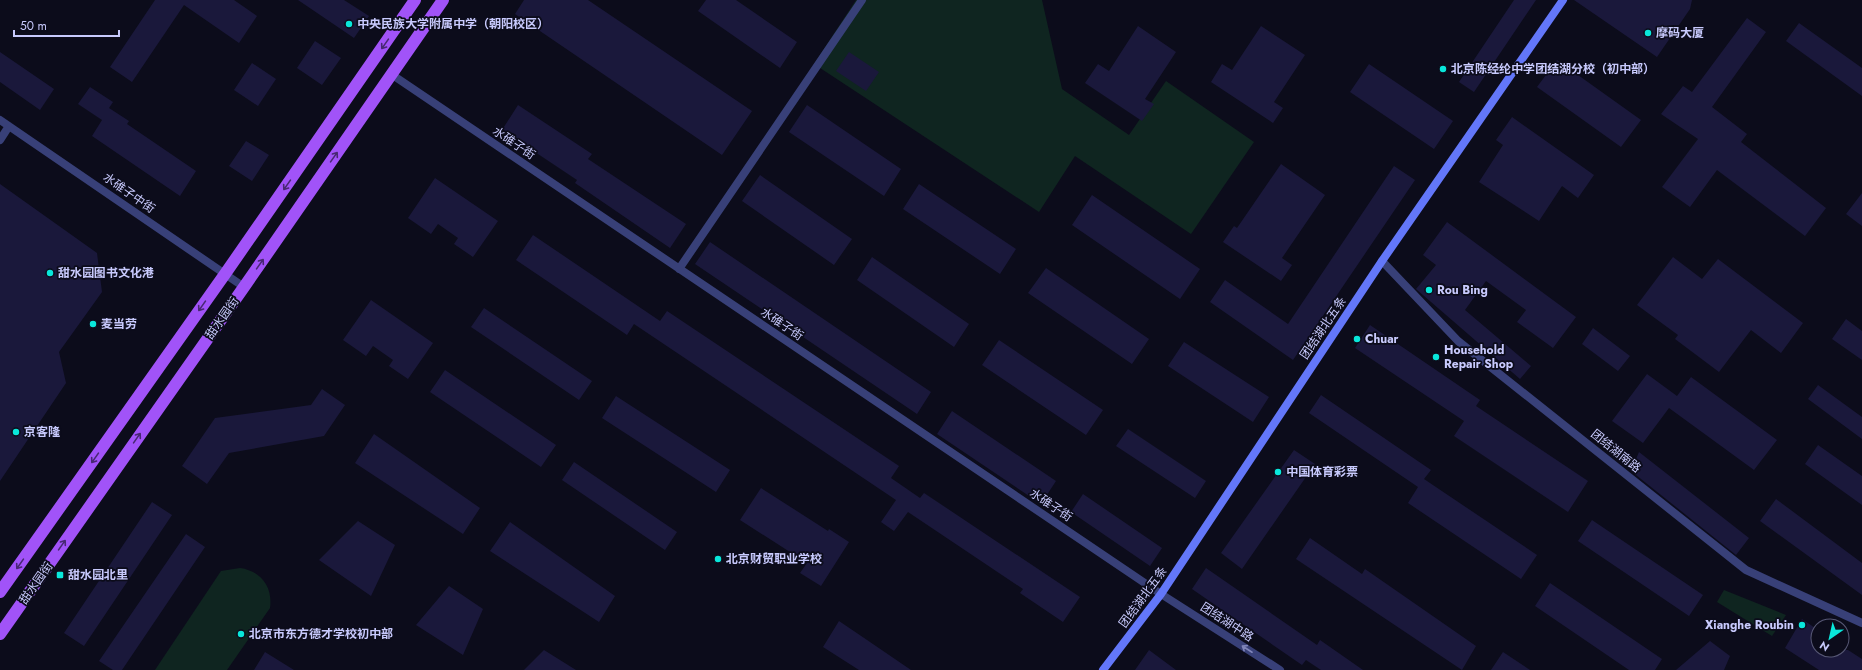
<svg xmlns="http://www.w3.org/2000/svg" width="1862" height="670" font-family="Jost,'Noto Sans SC',sans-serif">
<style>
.green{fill:#0f2520}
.building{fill:#1a183b}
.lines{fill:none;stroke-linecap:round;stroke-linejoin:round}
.street{stroke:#384078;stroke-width:8}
.secondary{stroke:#6377f9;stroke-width:8}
.primary{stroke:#a153f8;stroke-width:12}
.oneway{stroke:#482873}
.oneway2{stroke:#8085ba}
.poi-dot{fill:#09e7db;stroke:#0c0c1b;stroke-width:1.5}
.labels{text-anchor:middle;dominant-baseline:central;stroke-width:3.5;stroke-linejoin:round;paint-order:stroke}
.poi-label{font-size:12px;font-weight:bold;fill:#c8cafd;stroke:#0c0c1b;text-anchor:start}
.street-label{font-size:12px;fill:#c8cafd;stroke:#0c0c1b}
</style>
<rect width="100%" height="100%" fill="#0c0c1b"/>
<path class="green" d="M856,0H1042L1062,89L1129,135L1166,81L1254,142L1191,234L1075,156L1039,212L814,64Z
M240,568C261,571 273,587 270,608L227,670H155L221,571Z
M1724,590L1786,615L1772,636L1717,602Z"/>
<path class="building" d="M155,0H234L257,16L239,43L184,5L132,82L110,67Z
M298,0H344L369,16L354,38Z
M524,0H588L752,111L722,155L515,14Z
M706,0H736L797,42L780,68L698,11Z
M1514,0H1536L1474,92L1459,82Z
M1574,0H1692L1690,9L1657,57Z
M1747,18L1766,32L1712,107L1747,134L1741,142L1826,208L1805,236L1717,170L1690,207L1662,187L1698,139L1661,114L1683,86L1692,92Z
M1799,23L1862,68V96L1786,41Z
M1138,26L1176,52L1145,99L1154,104L1142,121L1085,83L1098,64L1109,71Z
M1261,26L1305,55L1274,102L1283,108L1273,123L1211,82L1222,64L1232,70Z
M315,41L341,58L322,85L297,68Z
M0,52L54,89L40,110L0,82Z
M849,52L879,72L866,91L836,71Z
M1557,60L1641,120L1621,147L1537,87Z
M252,63L276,79L258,106L234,90Z
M1369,64L1453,121L1434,149L1350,92Z
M90,87L113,102L109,108L129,121L127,124L196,171L180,196L92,136L102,120L78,104Z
M518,105L592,154L588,159L686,224L670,248L575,183L577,180L502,130Z
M807,105L901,169L884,196L789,132Z
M1512,117L1594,175L1578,198L1562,186L1539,221L1479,182L1503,145L1496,140Z
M246,141L269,155L252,181L229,166Z
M1281,164L1325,195L1282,258L1292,265L1281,281L1223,242L1234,226L1237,228Z
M1394,166L1415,180L1293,360L1210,302L1225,280L1288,324Z
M760,175L852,239L834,265L742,201Z
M435,178L498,221L473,257L454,244L458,238L438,224L431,234L408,218Z
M0,184L97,253L102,292L59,352L66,383L0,481Z
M919,184L1016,249L1000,274L903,209Z
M1862,193V226L1846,214Z
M1092,195L1200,269L1180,299L1072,225Z
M1447,222L1576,317L1553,348L1517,322L1526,310L1486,281L1465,310L1531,366L1520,379L1416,289L1436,265L1423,255Z
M533,235L660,321L667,311L899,466L891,478L920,498L924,493L1080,597L1063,622L1020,593L1023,589L908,512L894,531L881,522L896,500L634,324L627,335L516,260Z
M710,242L931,392L917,414L695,264Z
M872,257L969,324L954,347L857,280Z
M1673,257L1702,279L1718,259L1803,323L1781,353L1751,330L1719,372L1675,339L1678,335L1637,305Z
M1046,268L1149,339L1132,364L1028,293Z
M371,300L433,343L408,379L389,366L393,360L373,346L366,356L343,340Z
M484,308L592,381L579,400L471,327Z
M1846,319L1862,331V360L1832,339Z
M1370,325L1480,400L1476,406L1588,481L1568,512L1454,436L1464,421L1355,348Z
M1593,328L1630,356L1618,371L1582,344Z
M999,340L1103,410L1086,435L982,365Z
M1184,342L1269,397L1253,422L1168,366Z
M445,370L556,445L541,467L430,392Z
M1647,374L1677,396L1691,377L1777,440L1754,470L1669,408L1643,443L1612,421Z
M1818,385L1862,417V439L1808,399Z
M322,389L345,405L324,436L229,453L207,484L182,466L215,418L311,405Z
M1321,395L1431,470L1424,479L1537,555L1521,579L1408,503L1418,487L1309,413Z
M616,396L730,470L716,492L602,418Z
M952,411L1056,481L1041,504L937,434Z
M1128,429L1206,481L1195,498L1116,446Z
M374,434L480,508L463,534L355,463Z
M1818,445L1862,476V505L1805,464Z
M1294,450L1315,464L1242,569L1221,553Z
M1639,452L1749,538L1736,555L1631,471Z
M574,462L677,532L665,550L562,480Z
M761,488L828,531L829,529L849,542L821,586L800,573L807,563L740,520Z
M1083,494L1162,548L1150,566L1071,512Z
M1776,499L1862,563V595L1760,521Z
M152,502L172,515L84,646L64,633Z
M1592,520L1703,595L1689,616L1578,541Z
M358,521L395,545L371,596L319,560Z
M510,522L615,596L599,622L490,551Z
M186,534L205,547L122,670H113L99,661Z
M1310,538L1362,574L1365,569L1476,646L1462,670L1296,559Z
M1206,568L1317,645L1320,640L1363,670H1321L1306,660L1302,665L1192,589Z
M1550,583L1662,659L1655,670H1629L1535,606Z
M449,586L483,609L463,655L416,625Z
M1802,619L1818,630V650H1848L1862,659V670H1819L1785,648Z
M839,621L870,642L911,670H859L823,647Z
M1710,641L1730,656L1724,670H1676Z
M544,650L576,670H524Z
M1149,650L1176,670H1135Z
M265,652L294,670H254Z
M1503,652L1530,670H1491Z"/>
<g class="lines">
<path class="street" d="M391,74L1161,594L1280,670
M0,120L244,287
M0,140L9,126
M1382,261L1458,341L1746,570L1862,623
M679,269L862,0"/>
<path class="secondary" d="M1103,670L1161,594L1382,261L1563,0"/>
<path class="primary" d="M0,592L225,274L415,0
M0,634L244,287L443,0"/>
</g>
<defs><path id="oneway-shaft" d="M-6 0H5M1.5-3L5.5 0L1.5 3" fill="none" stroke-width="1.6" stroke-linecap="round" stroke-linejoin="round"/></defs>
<g class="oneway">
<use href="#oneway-shaft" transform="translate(385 44) rotate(125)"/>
<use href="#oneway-shaft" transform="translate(334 157) rotate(-55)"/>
<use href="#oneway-shaft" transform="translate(287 185) rotate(125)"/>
<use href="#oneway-shaft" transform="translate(260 264) rotate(-55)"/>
<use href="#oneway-shaft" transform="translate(202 306) rotate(125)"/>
<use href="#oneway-shaft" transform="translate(137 438) rotate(-55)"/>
<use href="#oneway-shaft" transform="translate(95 458) rotate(125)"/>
<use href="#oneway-shaft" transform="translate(62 545) rotate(-55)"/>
<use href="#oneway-shaft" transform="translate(20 564) rotate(125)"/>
</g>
<use class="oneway2" href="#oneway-shaft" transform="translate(1247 649) rotate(-147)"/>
<g class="poi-dot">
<circle cx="349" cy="24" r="4"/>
<circle cx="1648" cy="33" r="4"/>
<circle cx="1443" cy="69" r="4"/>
<circle cx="50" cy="273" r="4"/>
<circle cx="1429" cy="290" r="4"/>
<circle cx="93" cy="324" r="4"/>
<circle cx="1357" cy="339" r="4"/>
<circle cx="1436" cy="357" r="4"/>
<circle cx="16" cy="432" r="4"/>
<circle cx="1278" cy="472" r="4"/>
<circle cx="718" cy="559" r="4"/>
<rect x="56" y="571" width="8" height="8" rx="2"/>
<circle cx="1802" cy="625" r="4"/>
<circle cx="241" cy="634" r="4"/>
</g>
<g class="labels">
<g class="poi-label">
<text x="357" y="24">中央民族大学附属中学（朝阳校区）</text>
<text x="1656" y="33">摩码大厦</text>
<text x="1451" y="69">北京陈经纶中学团结湖分校（初中部）</text>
<text x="58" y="273">甜水园图书文化港</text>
<text x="1437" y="290">Rou Bing</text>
<text x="101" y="324">麦当劳</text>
<text x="1365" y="339">Chuar</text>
<text x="1444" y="350">Household<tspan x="1444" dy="14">Repair Shop</tspan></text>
<text x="24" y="432">京客隆</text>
<text x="1286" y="472">中国体育彩票</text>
<text x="726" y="559">北京财贸职业学校</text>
<text x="68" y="575">甜水园北里</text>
<text x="1794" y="625" text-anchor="end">Xianghe Roubin</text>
<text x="249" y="634">北京市东方德才学校初中部</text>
</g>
<g class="street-label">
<text transform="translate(514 143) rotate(34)">水碓子街</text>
<text transform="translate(129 193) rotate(35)">水碓子中街</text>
<text transform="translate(222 318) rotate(-55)">甜水园街</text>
<text transform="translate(782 324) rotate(34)">水碓子街</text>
<text transform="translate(1323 328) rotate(-56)">团结湖北五条</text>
<text transform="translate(1616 451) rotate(39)">团结湖南路</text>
<text transform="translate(1051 505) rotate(34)">水碓子街</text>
<text transform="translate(36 583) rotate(-55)">甜水园街</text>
<text transform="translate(1143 597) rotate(-54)">团结湖北五条</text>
<text transform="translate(1227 622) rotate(33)">团结湖中路</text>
</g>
</g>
<g transform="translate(1830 638) rotate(214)"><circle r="19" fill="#0c0c1b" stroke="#575875"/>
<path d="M0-3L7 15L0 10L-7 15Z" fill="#09e7db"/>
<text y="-6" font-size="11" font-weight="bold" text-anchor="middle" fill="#c8cafd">N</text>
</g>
<path d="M14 30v6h105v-6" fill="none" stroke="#c8cafd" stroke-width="2"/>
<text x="20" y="30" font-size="12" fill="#c8cafd" stroke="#0c0c1b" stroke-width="3" paint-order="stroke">50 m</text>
</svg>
